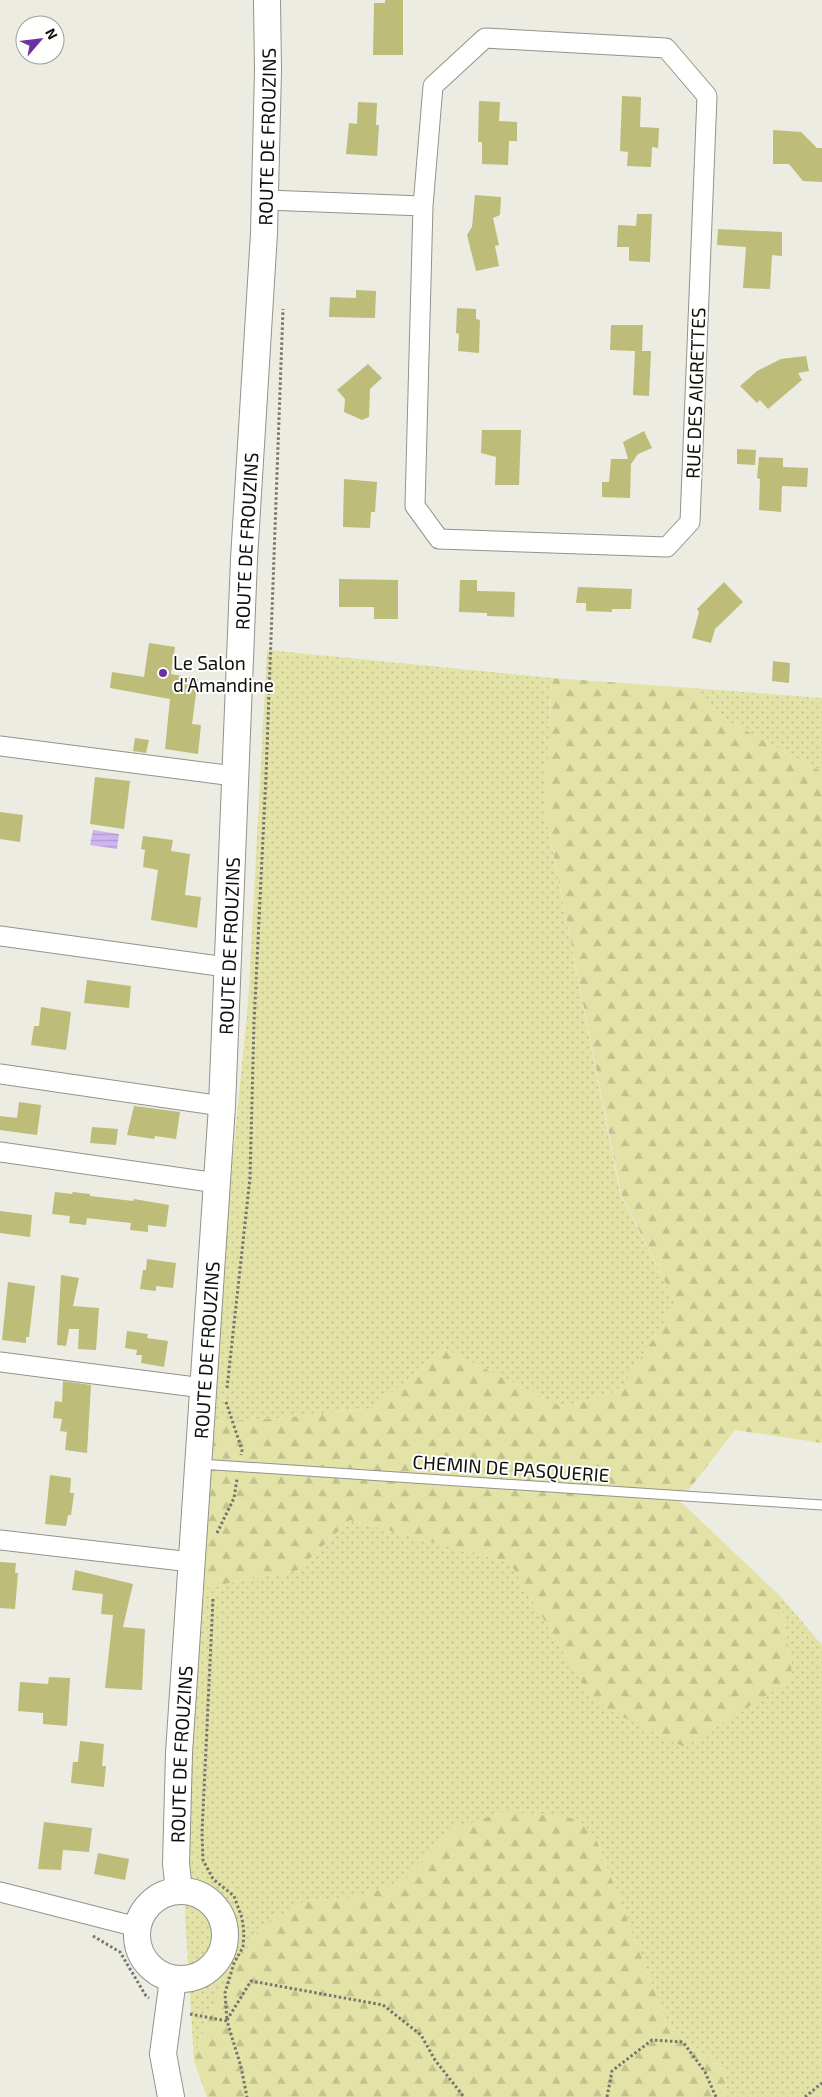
<svg xmlns="http://www.w3.org/2000/svg" width="822" height="2097" font-family="'Exo 2',sans-serif">
<style>
.grass{fill:url(#grass-dots)}
.forest{fill:url(#forest-firs)}
.water{fill:url(#water-rules)}
.building{fill:#bdbc78}
.lines{fill:none;stroke-linecap:round;stroke-linejoin:round}
.lane-casing{stroke:#93938a;stroke-width:11}
.street-casing{stroke:#93938a;stroke-width:21}
.secondary-casing{stroke:#93938a;stroke-width:28}
.path{stroke:#75756f;stroke-width:3;stroke-dasharray:2.5 2.5;stroke-linecap:butt}
.lane{stroke:#fff;stroke-width:9}
.street{stroke:#fff;stroke-width:19}
.secondary{stroke:#fff;stroke-width:26}
.poi-dot{fill:#6d2fa4;stroke:#fffffe;stroke-width:2}
.labels{text-anchor:middle;dominant-baseline:central;stroke-width:4;stroke-linejoin:round;paint-order:stroke}
.street-label{font-size:19px;fill:#0f0f0c;stroke:#fffffe}
.poi-label{font-size:19px;fill:#0f0f0c;stroke:#fffffe;text-anchor:start}
</style>
<defs>
<pattern id="grass-dots" width="8" height="8" patternUnits="userSpaceOnUse" patternTransform="scale(1.25)"><rect width="8" height="8" fill="#e3e3a7"/><path d="M2 2h.1M6 6h.1" fill="none" stroke="#c2c28f" stroke-width="1.8" stroke-linecap="round"/></pattern>
<pattern id="forest-firs" width="22" height="20" patternUnits="userSpaceOnUse" patternTransform="scale(1.25)"><rect width="22" height="20" fill="#e3e3a7"/><path d="M5 1l3.5 6h-7zM16 11l3.5 6h-7z" fill="#c2c28f"/></pattern>
<pattern id="water-rules" width="6" height="5" patternUnits="userSpaceOnUse" patternTransform="scale(1.25)"><rect width="6" height="5" fill="#cfb4f1"/><path d="M0 2.5h6" fill="none" stroke="#b19acd"/></pattern>
</defs>
<rect width="100%" height="100%" fill="#ecece3"/>
<path class="grass" d="M267,650L552,678L545,812L620,1194L676,1304L619,1391L562,1407L445,1349L373,1408L283,1418L206,1422L248,1005Z
M693,688L822,698V772L726,720Z
M350,1520L510,1563L594,1703L793,1679L780,1596L822,1645V2097H726L725,2072L667,2023L595,1836L457,1827L403,1882L357,1897L305,1901L208,2012L194,2061L185,1913L198,1589L298,1570Z"/>
<path class="forest" d="M552,678L693,688L726,720L822,772V1443L735,1430L680,1501L780,1596L793,1679L684,1747L594,1703L510,1563L350,1520L298,1570L198,1589L206,1422L283,1418L373,1408L445,1349L562,1407L619,1391L676,1304L621,1194L545,812Z
M507,1811L578,1819L595,1836L667,2023L725,2072L726,2097H207L194,2061L208,2012L261,1926L305,1901L357,1897L403,1882L457,1827Z"/>
<path class="water" d="M93,830L119,834L117,849L90,845Z"/>
<path class="building" d="M385,0H403V55H373L374,3H385Z
M622,96L641,97L640,127L659,128L658,148L652,147L651,167L627,166L628,152L620,151Z
M479,101L500,102L499,121L517,122V141H509L508,165L482,164V142H478Z
M358,102L377,103L376,125H379L377,156L346,154L349,123L357,124Z
M773,130L801,132L817,148H822V182L803,181L789,164H773Z
M475,195L501,197L500,215L493,218L499,245L495,246L499,266L476,271L467,235L472,227Z
M637,214H652L650,262L629,261V247H617L618,225L636,226Z
M718,229L782,232V256L772,255L770,289L743,288L746,247L717,245Z
M356,290L376,291L375,318L329,317L330,297L356,298Z
M457,308L476,309V319L480,320L479,353L458,351L459,334L456,333Z
M611,325H643L642,351H651L649,396L633,395L635,351L610,350Z
M806,356L809,371L798,373L802,380L768,409L760,400L757,403L740,386L757,371L781,359Z
M368,364L382,378L370,389L369,417L362,420L344,412L345,399L337,390Z
M482,430H521L519,485H495L496,457L481,453Z
M644,431L652,448L638,454L631,464L630,498L602,497V482H609L611,459H628L623,442Z
M737,449L756,450L755,465L737,464Z
M759,457L783,458V467L808,468L807,487L782,486L781,512L759,510L760,479L757,478Z
M344,479L377,482L375,512H371L370,528L343,527Z
M339,579L398,580V619H374V607H339Z
M460,580H477V591L515,592L514,617L487,616V613L459,612Z
M724,582L743,602L715,629L711,643L692,638L699,612L697,609Z
M578,587L632,589L631,609H612V612L586,611V603H576Z
M149,643L175,647L171,674L198,679L192,724L201,725L198,754L165,749L170,699L110,688L112,672L144,677Z
M773,661L790,663L789,683L772,681Z
M135,738L149,740L146,753L133,751Z
M95,777L130,781L124,829L90,824Z
M0,812L23,815L20,842L0,839Z
M143,836L173,840L171,851L190,854L185,895L201,897L197,928L151,920L158,870L143,867L145,850L141,849Z
M87,980L131,986L129,1008L84,1003Z
M41,1007L71,1012L66,1050L31,1045L34,1026H39Z
M19,1102L41,1105L37,1135L0,1130V1116L17,1118Z
M134,1106L180,1112L176,1139L155,1136L154,1139L127,1135Z
M92,1127L118,1129L116,1145L90,1143Z
M55,1192L72,1194L73,1192L81,1193L90,1194V1196L133,1201L134,1199L169,1205L166,1227L148,1225V1232L130,1230L131,1223L87,1218L86,1225L69,1223L70,1216L52,1214Z
M0,1211L32,1215L30,1237L0,1233Z
M147,1259L176,1263L173,1288L156,1286V1291L140,1289L143,1270H146Z
M61,1275L79,1278L73,1306L99,1308L96,1350L78,1349L79,1329H69L66,1346L57,1345Z
M8,1282L35,1286L29,1337H26V1343L2,1340Z
M127,1331L148,1334L147,1338L168,1341L164,1367L141,1363L142,1355H136L137,1350L125,1348Z
M63,1381L91,1385L87,1453L65,1450L67,1432L60,1431L62,1419L53,1418L55,1401L62,1402Z
M50,1475L71,1478L70,1493H74L71,1515H68L66,1526L45,1524Z
M0,1562L16,1563L15,1573H18L15,1609L0,1608Z
M75,1570L133,1584L123,1627L145,1629L142,1690L105,1688L113,1615L101,1614L103,1594L72,1590Z
M49,1677L70,1678L67,1726L43,1724V1713L18,1711L20,1682L48,1684Z
M80,1741L104,1744L102,1766H106L104,1787L71,1783L73,1762H78Z
M44,1822L92,1828L89,1852L63,1850L61,1870L38,1869Z
M98,1853L129,1859L125,1880L94,1874Z"/>
<g class="lines">
<defs>
<path id="lane" d="M200,1464L822,1505"/>
<path id="street" d="M485,38L666,48L707,96L690,522L667,547L439,539L415,506L423,206L433,86Z
M266,200L423,206
M0,746L234,776
M0,936L226,967
M0,1074L222,1106
M0,1152L217,1183
M0,1362L203,1388
M0,1540L191,1562
M0,1892L137,1927"/>
<g id="secondary">
<path id="s1" d="M179,1890L176,1864L179,1753L222,1106L244,559L264,233L268,71L267,0"/>
<circle cx="181" cy="1935" r="44"/>
<path d="M171,2097L163,2054L173,1979"/>
</g>
</defs>
<use href="#lane" class="lane-casing"/>
<use href="#street" class="street-casing"/>
<use href="#secondary" class="secondary-casing"/>
<path class="path" d="M227,1388L250,1178L254,1023L266,776L283,309
M226,1402L242,1450L241,1455
M217,1533L234,1498L237,1479
M213,1599L202,1833L203,1860L213,1879L234,1896L242,1918L244,1933L243,1947L234,1963L225,1993L227,2021
M93,1936L120,1952L146,1996L149,1998
M190,2014L227,2021L241,2067L247,2097
M227,2020L251,1981L383,2005L421,2035L435,2060L464,2097
M607,2097L612,2071L652,2040L683,2042L705,2072L716,2097
M805,2097L822,2083"/>
<use href="#lane" class="lane"/>
<use href="#street" class="street"/>
<use href="#secondary" class="secondary"/>
</g>
<circle class="poi-dot" cx="163" cy="673" r="5"/>
<g class="labels">
<g class="street-label">
<text stroke="none"><textPath href="#s1" startOffset="1756">ROUTE DE FROUZINS</textPath></text>
<text transform="translate(695 393) rotate(-88)">RUE DES AIGRETTES</text>
<text stroke="none"><textPath href="#s1" startOffset="1351">ROUTE DE FROUZINS</textPath></text>
<text stroke="none"><textPath href="#s1" startOffset="946">ROUTE DE FROUZINS</textPath></text>
<text stroke="none"><textPath href="#s1" startOffset="541">ROUTE DE FROUZINS</textPath></text>
<text transform="translate(511 1468) rotate(4)">CHEMIN DE PASQUERIE</text>
<text stroke="none"><textPath href="#s1" startOffset="136">ROUTE DE FROUZINS</textPath></text>
</g>
<g class="poi-label">
<text x="173" y="662">Le Salon<tspan x="173" dy="22">d'Amandine</tspan></text>
</g>
</g>
<g transform="translate(40 40) rotate(62)"><circle r="24" fill="#fffffe" stroke="#9f9f9d"/>
<path d="M0-4L9 19L0 12L-9 19Z" fill="#6d2fa4"/>
<text y="-8" font-size="14" font-weight="bold" text-anchor="middle" fill="#0f0f0c">N</text>
</g>
</svg>
